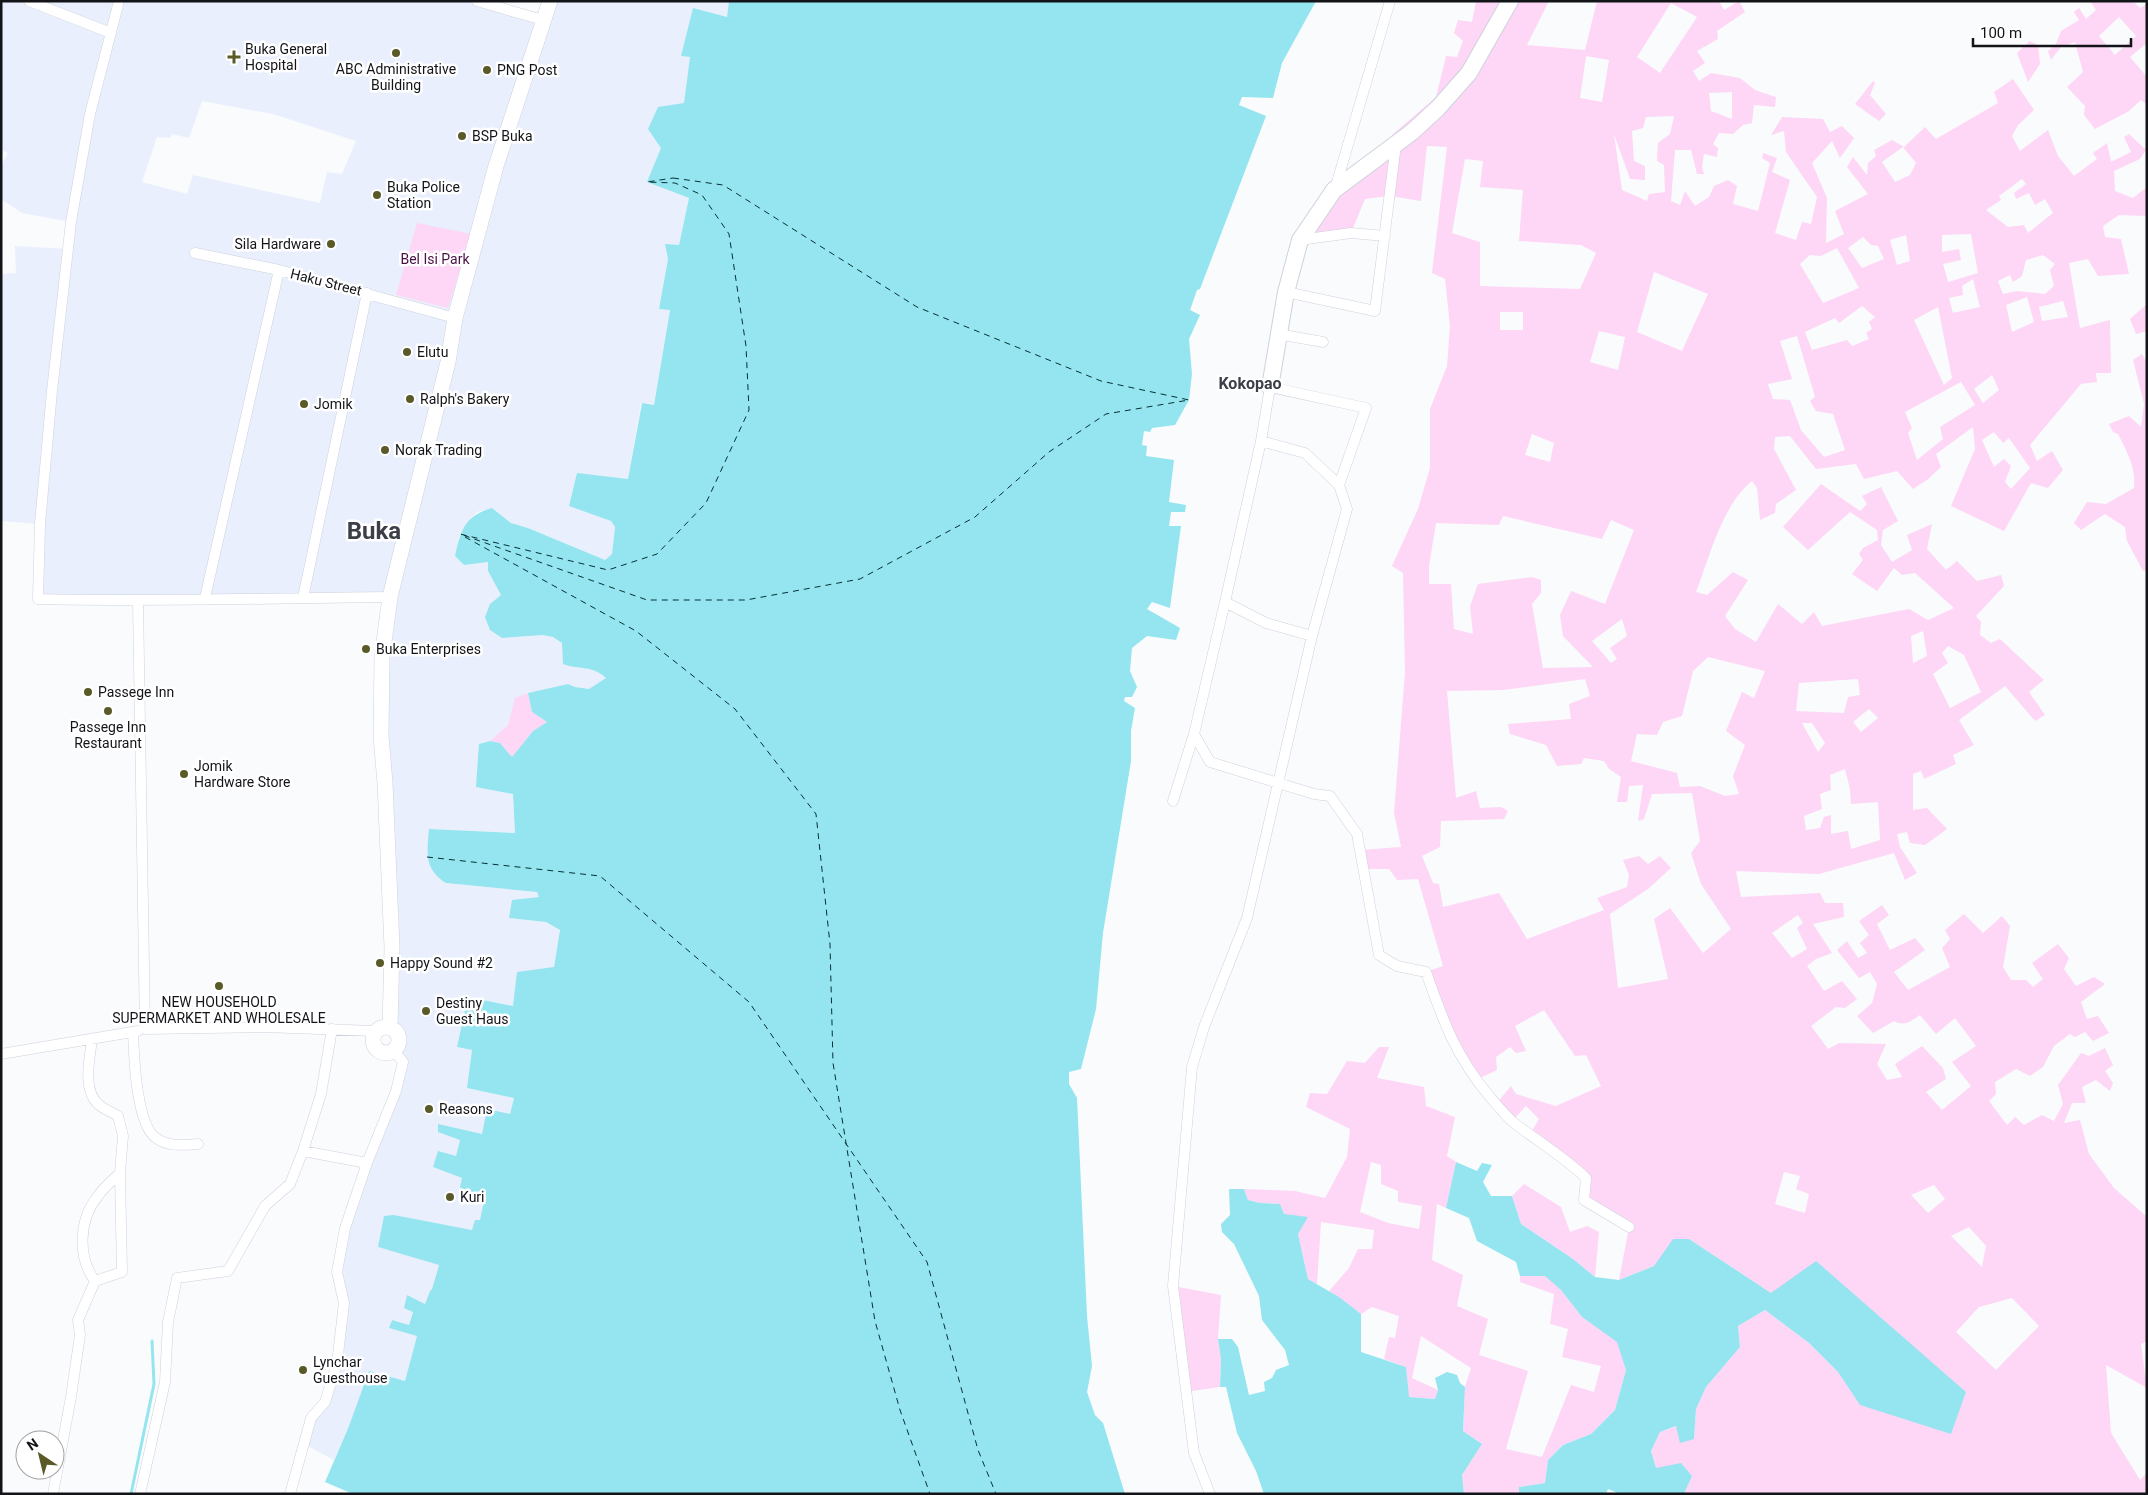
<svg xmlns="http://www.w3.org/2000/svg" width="2148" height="1495" font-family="Roboto,sans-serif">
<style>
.built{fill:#e9effd;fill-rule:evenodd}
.green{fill:#fed6f6;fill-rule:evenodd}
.water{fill:#94e5ef}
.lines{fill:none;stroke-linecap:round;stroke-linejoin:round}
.stream{stroke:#94e5ef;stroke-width:3}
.ferry{stroke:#063034;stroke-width:1;stroke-dasharray:6 5;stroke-linecap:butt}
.street-casing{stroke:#cdd2dd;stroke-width:11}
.secondary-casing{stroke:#cdd2dd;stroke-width:16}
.primary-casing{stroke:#cdd2dd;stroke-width:18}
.street{stroke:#fff;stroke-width:10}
.secondary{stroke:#fff;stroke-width:15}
.primary{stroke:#fff;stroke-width:16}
.poi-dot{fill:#595a28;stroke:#fff;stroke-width:2}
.labels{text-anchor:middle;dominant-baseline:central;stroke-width:5;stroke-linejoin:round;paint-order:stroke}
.poi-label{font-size:14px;fill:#131418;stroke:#fff;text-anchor:start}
.park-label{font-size:14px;fill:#4a1044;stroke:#fff}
.street-label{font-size:14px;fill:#131418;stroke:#fff}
.quarter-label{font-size:16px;font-weight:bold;fill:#3c3f48;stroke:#fff}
.town-label{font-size:24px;font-weight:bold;fill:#3c3f48;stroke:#fff}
</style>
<rect width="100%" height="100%" fill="#fafbfd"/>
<path class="built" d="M1,1H477L543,20L550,1H729L727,17L693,9L682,56L690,57L684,104L647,182L689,198L679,245H665L668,259L659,309H670L654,405L641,403L628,479L577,474L569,505L611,521L615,527L612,554L605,560L528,528L511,523L492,508L477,512L469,520L460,534L455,556L464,565L488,562V571L501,595L490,604L502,638L543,635L553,637L562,643L573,667L590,668L598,670L607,678L589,689L575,687L568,684L528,693L516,698L508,725L490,741L479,744L513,794L515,833L430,829L446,883L537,892L540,897L529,898L509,918L546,922L560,930L554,967L513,1006L469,997L457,1047L472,1050L467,1088L514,1098L510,1114L482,1134L438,1132L460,1139L456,1156L462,1178L482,1195L485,1201L480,1220L472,1230L394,1215L378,1247L439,1264L432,1289L430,1291L425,1304L407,1295L413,1311L409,1325L391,1320L390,1328L417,1336L405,1381L349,1426L334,1460L304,1444L311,1418L325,1402L344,1304L337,1272L345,1228L403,1062L394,1051L399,1040L394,1030L385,783L390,597L38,599L40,524L1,521V274L16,273L15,246L69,249L71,222L22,213L1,199V166L8,153L1,150ZM202,101L273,114L356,141L342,174L327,172L320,203L193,175L187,194L142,182L157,137L170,138L172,134L189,138Z"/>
<path class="green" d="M1476,1H1549L1527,45L1585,50L1597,1H1719L1724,10L1739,1L1745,12L1717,31L1718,39L1697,51L1705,63L1693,71L1699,81L1711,73L1740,78L1755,90L1776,97L1775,107L1754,105L1752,123L1743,125L1733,134L1719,133L1713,144L1718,148L1717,157L1704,154L1702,167L1704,174H1697L1691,150H1675L1671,201L1680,205L1685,191L1695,206L1709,197L1714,186L1728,180L1737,186L1733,204L1758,211L1770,163L1762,158L1763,153L1777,158L1772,172L1790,180L1775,233L1796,240L1802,222L1811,224L1817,197L1786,152L1784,131L1771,135L1782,117L1823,119L1830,132L1842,126L1854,138L1840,158L1832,141L1812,163L1827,198L1826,243L1844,234L1835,211L1868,194L1847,167L1853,157L1867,175L1868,163L1876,156L1874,150L1892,140L1904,147L1925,127L1936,139L1998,103L1994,92L2013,79L2034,110L2018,125L2012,136L2020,151L2048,130L2058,156L2074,176L2097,159L2093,153L2107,143L2111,162L2131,152L2124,137L2129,134L2146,150L2140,159L2114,171L2115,191L2133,198L2147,187V216L2119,215L2103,226L2105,237L2121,239L2129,274L2098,276L2088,259L2069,263L2080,328L2110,320L2111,373H2096L2097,382L2081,384L2030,445L2037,461L2052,451L2063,470L2048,488L2031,483L2004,531L1951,506L1975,449L1973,427L1936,454L1941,467L1927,480L1913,489L1897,471L1864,479L1856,464L1816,469L1790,436L1775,437L1774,449L1796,490L1776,504L1775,513L1760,520L1757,488L1752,481C1722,505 1710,556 1696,592L1707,595L1733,572L1748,580L1725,616L1735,629L1756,642L1778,604L1802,624L1814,612L1822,626L1909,609L1928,620L1954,608L1915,573L1902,575L1894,568L1877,591L1852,574L1863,560L1859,554L1863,548L1878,540L1877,530L1850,512L1808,550L1783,527L1821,484L1860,511L1867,504L1862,496L1881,487L1898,521L1883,530L1881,545L1892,562L1912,550L1907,535L1932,524L1927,549L1946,570L1957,561L1977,581L2001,575L2004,586L1976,616L1981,622L1980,635L1991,643L2000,639L2044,680L2029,692L2045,715L2035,721L2005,686L1959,720L1974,745L1953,755L1956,764L1924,779L1921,771L1913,774V810L1927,808L1947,829L1925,845L1910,843L1907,832L1897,834L1900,847L1917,873L1905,880L1894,853L1819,874L1736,871L1741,897L1820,893L1825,903H1843L1844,917L1813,924L1832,953L1816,959L1807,966L1824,991L1842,981L1857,999L1845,1008L1836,1007L1811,1026L1828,1049L1839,1043L1886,1044L1877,1064L1887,1080L1902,1077L1895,1064L1922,1046L1943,1068L1946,1079L1926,1092L1942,1110L1971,1086L1952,1062L1976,1046L1955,1018L1936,1034L1920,1015C1911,1021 1905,1027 1894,1021L1873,1033L1857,1016L1872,1003L1877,984L1870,972L1859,978L1837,950L1847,941L1858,958L1867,953L1860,943L1869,935L1859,921L1882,905L1889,915L1877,924L1890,950L1915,938L1925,950L1894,972L1908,990L1950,967L1942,948L1950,939L1945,930L1964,914L1983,933L2002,916L2010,926L2003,967L2011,980H2026L2033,987L2043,979L2032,963L2058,944L2069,958L2064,969L2076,986L2094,977L2105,984L2081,1002L2087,1019L2098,1016L2109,1033L2093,1041L2085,1032L2075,1037L2070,1034L2054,1046L2043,1067L2030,1076L2016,1069L1995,1082L1996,1094L1989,1101L2007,1125L2015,1117L2024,1125L2042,1115L2054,1121L2063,1104L2058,1085L2081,1053L2089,1056L2105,1048L2113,1065L2105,1071L2113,1083L2110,1091L2096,1080L2082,1087L2086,1103H2072L2064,1123L2080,1120L2089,1154L2114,1188L2147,1217V1341L2141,1344L2147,1388L2106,1365L2111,1433L2140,1480L2147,1473V1494H1684L1692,1476L1656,1468L1651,1451L1660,1432L1677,1426L1694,1439L1696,1409L1706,1387L1740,1347L1738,1326L1765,1310L1809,1343L1838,1372L1860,1405L1897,1416L1771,1293L1689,1239L1654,1266L1619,1280L1629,1227L1584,1200L1585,1178L1530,1134L1539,1119L1526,1106L1512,1121L1496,1104L1511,1086L1516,1094L1556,1106L1601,1086L1586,1055L1575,1056L1544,1010L1515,1026L1526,1051L1516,1053L1510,1047L1496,1057L1497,1070L1476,1080L1426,972L1443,966L1418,879L1397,880L1389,869H1362L1360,850L1401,847L1394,813L1405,672L1403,573L1392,566L1418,509L1430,468V409L1447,366L1450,326L1445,279L1432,273L1447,147L1427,146L1421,201L1390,196L1365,199L1351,233L1300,240L1334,190L1396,143L1392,135L1436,97L1446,56L1457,57L1463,41L1454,33L1458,20L1472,22ZM1671,3L1697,17L1660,73L1637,57ZM1586,56L1609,60L1602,102L1580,98ZM1732,92V119L1711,111L1709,93ZM1674,116L1670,134L1658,143L1657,161L1664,165L1665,192L1649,194L1647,201L1622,190L1614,134L1630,179L1645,180V166L1634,161L1632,131L1643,128L1646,117ZM1903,147L1916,163L1910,175L1895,182L1882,162ZM1465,159L1483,161L1480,187L1523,190L1519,241L1581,245L1596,253L1580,289L1480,286V242L1452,233ZM2022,179L2026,184L2014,193L2016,199L2029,193L2035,205L2045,199L2053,213L2028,233L2024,225L2008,227L1986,210L2001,200L1999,196ZM1971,234L1978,273L1948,282L1943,264L1961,260L1959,249L1942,252V235ZM1906,235L1910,261L1897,265L1890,240ZM1863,237L1871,245L1878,246L1884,259L1862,268L1848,248ZM1837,248L1859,288L1823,303L1800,264L1810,255L1821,256ZM2043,255L2055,264L2050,270L2054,286L2045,294L2017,291L2003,294L1998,281L2010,275L2013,282L2022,276L2026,260ZM1654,272L1708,294L1682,351L1637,332ZM1973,279L1980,307L1953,313L1949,298L1963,295L1962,286ZM2027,297L2034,322L2012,332L2006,305ZM2063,301L2068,317L2042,321L2039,307ZM1862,306L1875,317L1869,322L1872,329L1866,333L1869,339L1852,346L1847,340L1812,350L1805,332L1835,318L1839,323ZM1938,307L1952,378L1944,385L1914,320ZM1500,312H1523V330H1500ZM1599,331L1625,337L1618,370L1590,362ZM1797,336L1815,397L1810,401L1816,411L1833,414L1845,450L1824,457L1801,430L1790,400L1773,399L1768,384L1792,379L1780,341ZM1992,375L1999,390L1983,403L1974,389ZM1961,382L1975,405L1940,427L1943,439L1917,460L1908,433L1912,428L1905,412ZM1994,432L2003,443L2009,438L2030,468L2011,489L2005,482L2011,466L2004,459L1994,467L1982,440ZM1532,434L1554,443L1550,462L1525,455ZM1503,516L1602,539L1611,520L1634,530L1605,604L1571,591L1560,615L1563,636L1593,667L1543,668L1532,604L1541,593V580L1532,577L1478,584L1470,606L1473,634L1454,629L1451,584H1429V566L1436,523L1499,525ZM1622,619L1627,636L1610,648L1617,659L1611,663L1592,641ZM1923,631L1927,656L1913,663L1911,636ZM1948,646L1964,655L1981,692L1950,708L1933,674L1948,663L1942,653ZM1708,657L1765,671L1754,698L1742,692L1726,731L1745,745L1733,776L1739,794L1725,796L1700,786L1680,787L1677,773L1631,761L1637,734L1657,735L1663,722L1682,716L1693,671ZM1585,679L1590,696L1569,704L1571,719L1508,724L1510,734L1546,745L1557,766L1581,764L1584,758L1604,761L1609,769L1621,777L1617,802H1627L1629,786L1643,785L1638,821L1644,819L1652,794L1692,793L1700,841L1691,853L1701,884L1731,929L1703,953L1670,908L1654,919L1668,979L1618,988L1610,914L1648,889L1671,868L1660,856L1648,864L1639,856L1623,860L1629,875L1627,887L1597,898L1604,910L1527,939L1499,893L1443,907L1439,884L1433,883L1422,856L1440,847L1441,821L1504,819L1508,811L1501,807L1480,808L1476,791L1456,798L1447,691L1503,690ZM1858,679L1860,695L1848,697L1844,713L1796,711L1799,683ZM1869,709L1878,718L1861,732L1853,722ZM1802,723H1812L1825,743L1818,752ZM1845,769L1850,789L1851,804L1878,802L1880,840L1851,849L1848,831L1831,834V815L1824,817L1820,828L1806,830L1804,816L1822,809L1820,794L1831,790L1830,775ZM1798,915L1803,923L1797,928L1807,949L1792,958L1772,933ZM1784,1172L1800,1176L1796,1189L1809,1194L1805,1213L1775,1204ZM1934,1185L1945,1199L1928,1213L1911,1195ZM1969,1227L1986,1246L1982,1267L1951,1236ZM2012,1298L2039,1326L1996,1370L1956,1332L1979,1307Z
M2090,1H2133L2140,8L2147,4V43L2130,57L2147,77V105L2141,100L2129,111L2095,129L2084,115L2085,106L2067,87L2083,72L2075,42L2061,47L2051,60L2048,51L2056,44L2061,31L2079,20L2074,12L2079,8L2086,19L2096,10ZM2119,17L2136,36L2115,55L2099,36Z
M2030,41L2038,45L2040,64L2028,82L2017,53Z
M1873,81L1875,83L1870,95L1886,114L1879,121L1855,104Z
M417,223L471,234L448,308L396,295Z
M2147,304V331L2136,334L2130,319Z
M2142,354L2147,363V570L2143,571L2127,541L2125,527L2105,514L2081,530L2074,523L2087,502L2106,504L2134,488C2136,467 2127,452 2118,434L2113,432L2109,424L2129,416L2141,427L2144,404L2133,360Z
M528,693L532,712L547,722L533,731L512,757L500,743L490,741L508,725L515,698Z
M1379,1047H1389L1377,1078L1424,1087L1426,1106L1455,1117L1447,1156L1456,1162L1446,1208L1437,1204L1432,1260L1463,1275L1457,1306L1488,1319L1479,1355L1528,1371L1506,1449L1542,1457L1571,1385L1594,1392L1601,1366L1562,1357L1568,1329L1550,1324L1554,1294L1520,1282V1276L1545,1275L1561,1290L1582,1317L1618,1342L1626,1370L1615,1410L1591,1434L1563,1445L1548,1460L1545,1483L1519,1487V1494H1464L1462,1475L1482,1444L1463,1431L1465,1387L1471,1368L1421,1336L1412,1378L1438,1390L1436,1399L1408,1397L1406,1367L1384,1359L1389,1337L1395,1338L1399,1316L1372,1307L1361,1314L1329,1291L1349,1268L1358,1249H1372L1374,1230L1321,1222L1317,1284L1308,1279L1298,1234L1284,1214L1280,1204L1260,1203L1248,1200L1244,1189L1295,1191L1325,1198L1347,1157L1350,1129L1306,1107L1310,1093L1327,1094L1347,1061L1365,1063ZM1371,1162L1381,1165V1184L1398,1191V1202L1422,1206L1419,1229L1388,1223L1360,1212Z
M1524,1184L1561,1207L1570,1232L1587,1226L1599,1232L1595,1277L1573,1259L1521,1224L1512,1196Z
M1173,1286L1221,1295L1218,1339L1221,1359L1220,1387L1185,1392Z"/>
<path class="water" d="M729,1H1316L1282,63L1273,98L1242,97L1239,105L1266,116L1200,289L1197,290L1190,310L1200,315L1189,339L1192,374L1189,400L1175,425L1152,428L1150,432L1144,431L1142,445L1147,446L1146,456L1174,460L1169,502L1186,505L1185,512H1171L1169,526H1181L1170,608L1152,602L1147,609L1180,628L1176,640L1147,636L1132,648L1130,671L1137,687L1132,697H1125L1124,701L1135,708L1131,731V761L1103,933L1096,1009L1081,1069L1069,1072V1084L1077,1098L1087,1316L1092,1366L1087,1392L1095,1415L1103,1423L1125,1494H353L325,1482L349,1426L369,1371L405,1381L417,1336L389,1328L392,1320L409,1325L413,1312L404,1308L407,1295L425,1304L430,1291L432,1289L439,1265L378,1247L384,1216L394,1215L472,1230L475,1220H480L484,1201H480L481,1195L464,1192L460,1187L462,1178L433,1167L438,1151L456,1156L460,1140L438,1132V1124L482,1134L487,1109L510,1114L514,1098L467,1088L472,1050L457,1047L468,997L513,1006L517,972L554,967L560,930L546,922L509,918L512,900L539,897L537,892L446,883C424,869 427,853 429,829L515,833L513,794L476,787L479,744L490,741L500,743L512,757L533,731L547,722L532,712L528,693L568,684L575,687L589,689L606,678C593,665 579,670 563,664L562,643L553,637L543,635L502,638L490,630L485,617L490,604L501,595L488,571V562L464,565L455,556C461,530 464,516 492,508L511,523L528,528L605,560L612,554L615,527L611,521L569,506L577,473L628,479L642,403L654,405L670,310L659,309L668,259L665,244L679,245L689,198L647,182L661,148L648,129L658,107L684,103L690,57L681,56L693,8L727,17Z
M1456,1162L1477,1171L1482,1163L1492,1165L1483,1182L1491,1196H1512L1521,1224L1573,1259L1595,1277L1619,1280L1654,1266L1673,1239H1689L1771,1293L1816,1261L1966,1392L1951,1434L1860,1405L1838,1372L1809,1343L1765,1310L1738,1326L1740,1347L1706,1387L1696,1409L1694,1439L1680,1443L1676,1426L1660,1432L1651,1451L1656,1468L1681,1463L1692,1476L1684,1494H1620L1608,1489L1606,1494H1519V1487L1545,1483L1548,1460L1563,1445L1591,1434L1615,1410L1626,1370L1617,1342L1582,1317L1561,1290L1545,1276H1520L1516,1262L1477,1241L1469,1218L1446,1208Z
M1229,1189H1244L1248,1200L1260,1203L1280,1204L1284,1214L1308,1217L1298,1234L1308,1279L1339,1297L1361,1314V1352L1406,1367L1409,1397L1435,1399L1438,1390L1435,1378L1447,1372L1457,1375L1460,1383L1465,1387L1463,1431L1482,1444L1462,1475L1464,1494H1264L1256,1471L1237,1433L1226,1387H1220L1221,1359L1218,1339H1232L1238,1347L1249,1395L1265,1391L1264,1382L1272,1378L1276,1370L1289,1365L1285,1350L1262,1320L1259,1296L1234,1244L1222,1232L1221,1224L1230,1215Z"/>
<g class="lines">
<path class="stream" d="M131,1494L154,1384L152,1341"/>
<path class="ferry" d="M673,178L723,185L917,307L1101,381L1189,400L1106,414L1049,452L975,517L860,579L746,600H647L460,534L608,570L657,554L706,503L749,410L746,346L729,234L702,195L675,183L647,182Z
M465,537L636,631L735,709L816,814L830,944L833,1063L875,1321L900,1410L930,1494
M427,857L600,876L749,1002L927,1262L978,1450L996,1494"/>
<defs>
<path id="street" d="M29,1L111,33
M119,1L90,114L71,222L52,391L40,524L38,599C155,602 273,598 390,597
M477,1L543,20
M1335,189L1390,1
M1300,240L1351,233L1385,236
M195,253L279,270L455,318
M1286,292L1375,311L1396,144
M1278,334L1323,342
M1261,441L1305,453L1339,485
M205,598L279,270
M303,598L367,293
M138,602L145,1029L264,1027L375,1031
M1194,734L1210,762L1314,794L1330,796L1357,834L1379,955L1397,966L1426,972C1443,1021 1456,1057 1490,1097C1497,1105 1505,1115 1513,1122C1537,1141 1563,1156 1586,1178L1584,1200L1629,1227
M1173,801L1194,734L1225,602
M133,1033C134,1056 136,1124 156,1138C168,1147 185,1145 198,1144
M92,1039C90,1058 82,1089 98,1104C103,1109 112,1112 118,1116L123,1136L120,1173C113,1180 104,1187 98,1196C79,1219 77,1257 95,1281L122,1272L120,1173
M1,1054L138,1031
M303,1151L367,1163
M53,1494L71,1397L80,1335L78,1320L95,1281
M140,1494L165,1382L168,1322L177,1278L228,1271L265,1206L290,1184L303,1151L321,1094L332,1029
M290,1494L311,1418L325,1402L337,1363L344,1303L337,1272L345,1228L367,1163L396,1091L403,1062L394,1051
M1210,1494L1194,1453L1173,1286L1192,1067L1204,1027L1247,918L1312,636L1266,623L1225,602L1261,441L1270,387L1366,408L1339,485L1347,509L1312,636"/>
<path id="secondary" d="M373 1040a13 13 0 1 1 26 0a13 13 0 1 1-26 0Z
M390,1027L392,948L385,783L381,736L382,657L390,597L448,362L455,318L496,166L550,1"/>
<path id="primary" d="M1270,387L1286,292L1300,240L1334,190L1412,132L1438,108L1469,73L1510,1"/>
</defs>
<use href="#street" class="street-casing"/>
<use href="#secondary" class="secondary-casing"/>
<use href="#primary" class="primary-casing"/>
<use href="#street" class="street"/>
<use href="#secondary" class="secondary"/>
<use href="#primary" class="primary"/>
</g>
<g class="poi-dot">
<circle cx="396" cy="53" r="5"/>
<path d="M231.5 49.5h5v5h5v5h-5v5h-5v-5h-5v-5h5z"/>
<circle cx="487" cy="70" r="5"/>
<circle cx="462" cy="136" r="5"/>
<circle cx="377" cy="195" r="5"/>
<circle cx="331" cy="244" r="5"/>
<circle cx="407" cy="352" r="5"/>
<circle cx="410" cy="399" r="5"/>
<circle cx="304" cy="404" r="5"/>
<circle cx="385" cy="450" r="5"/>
<circle cx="366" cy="649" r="5"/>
<circle cx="88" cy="692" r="5"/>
<circle cx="108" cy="711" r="5"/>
<circle cx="184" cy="774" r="5"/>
<circle cx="380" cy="963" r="5"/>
<circle cx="219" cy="986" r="5"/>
<circle cx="426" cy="1011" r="5"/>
<circle cx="429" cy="1109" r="5"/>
<circle cx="450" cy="1197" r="5"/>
<circle cx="303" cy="1370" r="5"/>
</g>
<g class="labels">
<g class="poi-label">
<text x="245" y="49">Buka General<tspan x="245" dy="16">Hospital</tspan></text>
<text x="396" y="69" text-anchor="middle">ABC Administrative<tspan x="396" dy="16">Building</tspan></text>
<text x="497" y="70">PNG Post</text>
<text x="472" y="136">BSP Buka</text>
<text x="387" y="187">Buka Police<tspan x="387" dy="16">Station</tspan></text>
<text x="321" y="244" text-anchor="end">Sila Hardware</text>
<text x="417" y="352">Elutu</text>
<text x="420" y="399">Ralph's Bakery</text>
<text x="314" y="404">Jomik</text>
<text x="395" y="450">Norak Trading</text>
<text x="376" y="649">Buka Enterprises</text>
<text x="98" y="692">Passege Inn</text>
<text x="108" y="727" text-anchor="middle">Passege Inn<tspan x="108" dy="16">Restaurant</tspan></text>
<text x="194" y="766">Jomik<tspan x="194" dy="16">Hardware Store</tspan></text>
<text x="390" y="963">Happy Sound #2</text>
<text x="219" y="1002" text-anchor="middle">NEW HOUSEHOLD<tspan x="219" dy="16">SUPERMARKET AND WHOLESALE</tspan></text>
<text x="436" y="1003">Destiny<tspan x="436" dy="16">Guest Haus</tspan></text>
<text x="439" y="1109">Reasons</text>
<text x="460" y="1197">Kuri</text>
<text x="313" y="1362">Lynchar<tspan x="313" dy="16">Guesthouse</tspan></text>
</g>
<g class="park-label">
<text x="435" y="259">Bel Isi Park</text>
</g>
<g class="street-label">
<text transform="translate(326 282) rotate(14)">Haku Street</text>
</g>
<g class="quarter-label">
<text x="1250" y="383">Kokopao</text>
</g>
<g class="town-label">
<text x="374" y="531">Buka</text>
</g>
</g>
<rect width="2148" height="1495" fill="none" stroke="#131418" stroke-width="5"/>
<g transform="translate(40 1455) rotate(325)"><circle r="24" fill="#ffffff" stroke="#a1a1a3"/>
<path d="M0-4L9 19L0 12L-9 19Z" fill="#595a28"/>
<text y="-8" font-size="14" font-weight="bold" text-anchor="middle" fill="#131418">N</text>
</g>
<path d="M1973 38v8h158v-8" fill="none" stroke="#131418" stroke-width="2.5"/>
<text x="1980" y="38" font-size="15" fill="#131418" stroke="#ffffff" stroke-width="4" paint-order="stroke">100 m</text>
</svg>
